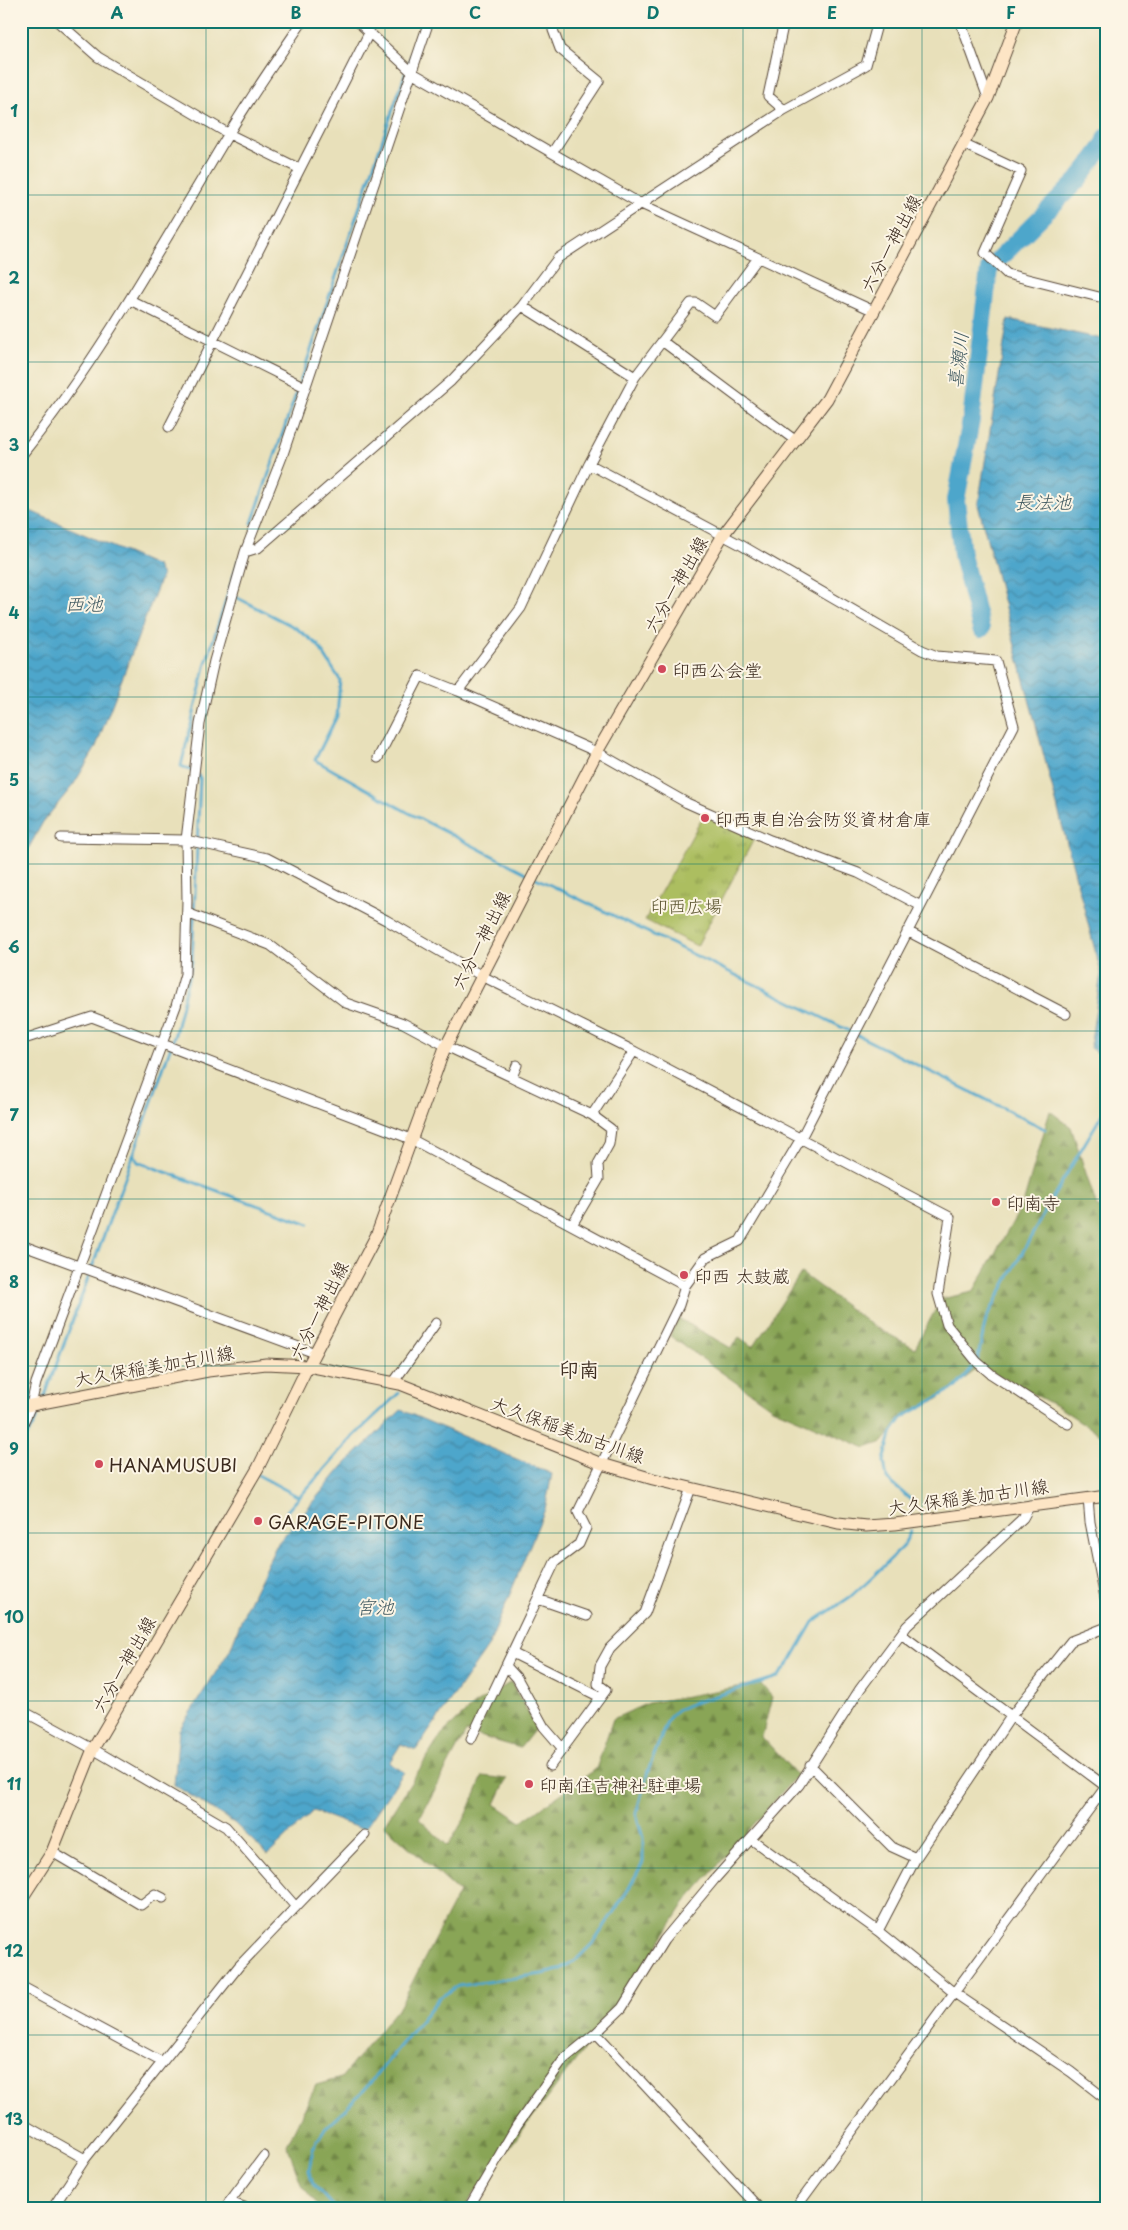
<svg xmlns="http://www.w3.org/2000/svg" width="1128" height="2230" font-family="'Playpen Sans','Klee One',sans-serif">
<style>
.forest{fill:url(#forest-firs);stroke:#62683a}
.park{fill:url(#park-tufts);stroke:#747440}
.water{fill:url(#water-waves);stroke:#446874}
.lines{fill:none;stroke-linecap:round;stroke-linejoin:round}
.stream{stroke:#4ea6cb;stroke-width:3}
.river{stroke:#4ea6cb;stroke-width:18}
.minor-casing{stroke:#554535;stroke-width:11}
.secondary-casing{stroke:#554535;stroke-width:13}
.minor{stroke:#fff;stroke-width:9}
.secondary{stroke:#fde5c5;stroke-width:11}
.grid{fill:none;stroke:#0f766e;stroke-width:1;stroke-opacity:0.55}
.poi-dot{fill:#d1495b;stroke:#fcf5e5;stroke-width:2}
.labels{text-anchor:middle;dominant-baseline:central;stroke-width:4;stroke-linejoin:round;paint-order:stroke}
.street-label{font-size:18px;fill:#3b2a1e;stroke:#fcf5e5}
.poi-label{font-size:18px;fill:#3b2a1e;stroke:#fcf5e5;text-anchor:start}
.park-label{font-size:18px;fill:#5d5632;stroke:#fcf5e5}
.water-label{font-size:19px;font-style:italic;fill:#435c63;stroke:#fcf5e5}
.quarter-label{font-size:20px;font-weight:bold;fill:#3b2a1e;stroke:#fcf5e5}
.neatline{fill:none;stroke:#0f766e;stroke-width:2}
.grid-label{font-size:16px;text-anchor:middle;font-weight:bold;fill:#0f766e}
</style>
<defs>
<pattern id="forest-firs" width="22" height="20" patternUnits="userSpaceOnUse" patternTransform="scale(1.25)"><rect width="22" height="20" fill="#89a557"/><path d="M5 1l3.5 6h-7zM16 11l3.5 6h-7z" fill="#718747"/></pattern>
<pattern id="park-tufts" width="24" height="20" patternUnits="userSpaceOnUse" patternTransform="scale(1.25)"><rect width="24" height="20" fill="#acbe61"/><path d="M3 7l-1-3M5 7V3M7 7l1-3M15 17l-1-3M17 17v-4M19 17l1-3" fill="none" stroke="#8d9b4f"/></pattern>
<pattern id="water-waves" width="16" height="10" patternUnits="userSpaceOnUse" patternTransform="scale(1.25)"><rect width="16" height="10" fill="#4ea6cb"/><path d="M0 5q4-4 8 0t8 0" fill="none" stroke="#4287a4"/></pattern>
</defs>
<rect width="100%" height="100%" fill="#fcf5e5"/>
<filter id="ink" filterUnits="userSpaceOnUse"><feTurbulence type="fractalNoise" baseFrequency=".02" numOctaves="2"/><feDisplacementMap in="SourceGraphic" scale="10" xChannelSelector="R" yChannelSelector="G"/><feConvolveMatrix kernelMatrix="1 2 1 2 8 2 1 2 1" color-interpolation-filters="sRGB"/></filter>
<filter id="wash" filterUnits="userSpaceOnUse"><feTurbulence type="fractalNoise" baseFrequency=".0096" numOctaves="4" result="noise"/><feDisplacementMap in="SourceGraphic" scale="20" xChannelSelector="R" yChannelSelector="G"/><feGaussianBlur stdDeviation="1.12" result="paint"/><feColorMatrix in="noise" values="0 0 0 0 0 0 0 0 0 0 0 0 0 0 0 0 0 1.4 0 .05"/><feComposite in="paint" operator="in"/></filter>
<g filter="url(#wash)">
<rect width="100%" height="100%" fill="#e8e0ba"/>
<path class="forest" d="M1050,1111L1071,1127L1097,1207L1107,1209V1439L1060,1408L981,1366L938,1399L904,1415L883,1442L866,1448L772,1408L670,1336L678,1318L731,1348L739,1337L753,1347L801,1273L873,1326L915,1348L941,1299L973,1292L1023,1204Z
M511,1682L536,1728L520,1748L466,1732L419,1819L448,1846L467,1814L483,1776L507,1779L495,1804L521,1822L596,1769L613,1719L648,1703L760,1683L772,1697L762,1737L797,1775L685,1903L626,1994L471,2198L465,2209H317L318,2205L302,2186L287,2145L316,2085L341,2078L400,2006L459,1892L384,1825L442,1734L474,1705Z"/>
<path class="park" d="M705,813L754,839L697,946L645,920Z"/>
<path class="water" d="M1008,319L1107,340V1058L1090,1048L1101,973L978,505Z
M21,510H28L157,566L162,575L95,749L74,784L43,822L21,862Z
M401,1410L552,1474L545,1509L489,1645L416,1750L401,1744L389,1763L404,1772L364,1830L313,1811L268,1855L234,1823L174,1785L179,1730L230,1650L246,1608L277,1544L344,1465Z"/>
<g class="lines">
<path class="stream" d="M252,523L423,21
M239,559L206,663L181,766L195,772L200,778L192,962L175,1034L134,1153L138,1162L309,1224
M234,596L296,628L318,645L340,680L337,716L315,760L407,812L530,875
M536,878L791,1002L1045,1129
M43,1401L134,1153
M21,1446L35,1422L40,1407
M258,1475L299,1497
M911,1500L887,1479L884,1461L891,1434L903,1417L956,1387L977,1362L986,1319L1050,1202L1107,1106
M287,1511L354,1436L399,1393
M335,2209L313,2184L309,2170L313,2148L325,2129L365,2089L439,1998L458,1986L542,1974L559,1970L577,1959L594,1942L628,1890L643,1862V1838L636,1814L648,1771L668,1719L677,1710L693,1703L778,1677L790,1662L813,1622L850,1597L872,1577L902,1548L911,1531"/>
<path class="river" d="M981,629L962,555L956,500L971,420L989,269L1078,180L1104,145L1107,137"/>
</g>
</g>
<g filter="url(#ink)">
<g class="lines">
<defs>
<path id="minor" d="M57,21L98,57L229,134L300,169
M357,21L413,73L641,204L874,311
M784,21L768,96L784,110
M960,21L988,98
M963,144L1021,171L985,253L1007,274L1107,299
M552,153L599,81L560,49L553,30L557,21
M130,300L305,387
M522,306L635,377L589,464L521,608L458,691L597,752L687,803L770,840L858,873L921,906
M662,341L796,441
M635,377L691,303H696L715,316L758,258
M169,427L369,33
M21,456C101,356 162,245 228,135C251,96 277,59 303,21
M245,552L258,548L451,381L522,306L558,258L784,110L866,65L878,21
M378,758L420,676L458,691
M61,838L186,840L267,858L386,920L482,976L630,1049L950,1217L938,1294L947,1325L977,1362L991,1374L1068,1424
M187,913L270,945L346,1003L403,1023L446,1046L592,1115L611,1129L609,1144L598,1164L599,1179L572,1225
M907,931L1066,1014
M21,1040L92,1017L411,1139L685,1286
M512,1077L517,1065
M592,1115L634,1051
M21,1245L315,1353
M393,1383L436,1323
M21,1428L31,1405L36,1383L176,1006L185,974L187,901L186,840L200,724L214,661L245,552L282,457L429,21
M1088,1498L1090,1522L1107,1608
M538,1599L587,1616
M901,1634L1105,1786
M512,1653L600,1697
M506,1666L517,1678L544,1727L563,1749
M21,1710L93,1749L226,1827L296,1907
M471,1739L555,1562L579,1544L586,1528L578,1512L679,1305L685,1286L705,1258L740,1241L800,1140L1014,726L996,661L937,656L922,650L741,545L589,464
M810,1765L892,1847L916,1858L1012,1715L1071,1641L1107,1627
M550,1766L606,1690L598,1684L600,1666L610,1648L645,1613L691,1488
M751,1839L878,1931L953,1992L1071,2072L1107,2100
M52,1852L141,1905L155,1894L163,1898
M878,1931L916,1858
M21,1986L162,2062
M596,2033L760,2209
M21,2123L85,2159
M229,2202L250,2209
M52,2209L85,2159L239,1966L365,1835
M224,2209L264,2156
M468,2209L517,2125L564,2059L596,2033L622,2008L664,1940L714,1880L799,1785L860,1689L907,1626L1023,1518L1030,1505
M795,2209L1107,1785"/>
<path id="secondary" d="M21,1407L208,1371L266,1364L308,1366L400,1384L602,1464L653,1479L838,1523L866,1526L895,1524L1107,1496
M21,1900L52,1852L93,1749L258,1468L308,1366L377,1234L444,1050L597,752L723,535L827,399L988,98L1017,21"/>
</defs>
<use href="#minor" class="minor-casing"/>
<use href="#secondary" class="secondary-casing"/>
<use href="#minor" class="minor"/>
<use href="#secondary" class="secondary"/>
</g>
</g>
<path class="grid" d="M206,21V2209M385,21V2209M564,21V2209M743,21V2209M922,21V2209M21,195H1107M21,362H1107M21,529H1107M21,697H1107M21,864H1107M21,1031H1107M21,1199H1107M21,1366H1107M21,1533H1107M21,1701H1107M21,1868H1107M21,2035H1107"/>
<g class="poi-dot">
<circle cx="662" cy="669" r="5"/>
<circle cx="705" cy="818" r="5"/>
<circle cx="996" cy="1202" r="5"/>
<circle cx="684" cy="1275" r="5"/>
<circle cx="99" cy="1464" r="5"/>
<circle cx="258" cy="1521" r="5"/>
<circle cx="529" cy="1784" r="5"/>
</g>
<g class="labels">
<g class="street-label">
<text transform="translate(890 243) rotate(-62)">六分一神出線</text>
<text transform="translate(675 584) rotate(-60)">六分一神出線</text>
<text transform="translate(480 940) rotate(-63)">六分一神出線</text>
<text transform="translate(318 1310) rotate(-63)">六分一神出線</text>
<text transform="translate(154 1365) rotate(-10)">大久保稲美加古川線</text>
<text transform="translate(568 1429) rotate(20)">大久保稲美加古川線</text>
<text transform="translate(968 1496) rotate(-8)">大久保稲美加古川線</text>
<text transform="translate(123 1664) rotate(-60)">六分一神出線</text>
</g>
<g class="poi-label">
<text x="672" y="669">印西公会堂</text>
<text x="715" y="818">印西東自治会防災資材倉庫</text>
<text x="1006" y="1202">印南寺</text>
<text x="694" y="1275">印西 太鼓蔵</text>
<text x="109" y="1464">HANAMUSUBI</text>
<text x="268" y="1521">GARAGE-PITONE</text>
<text x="539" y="1784">印南住吉神社駐車場</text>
</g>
<g class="park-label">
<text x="686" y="905">印西広場</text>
</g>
<g class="water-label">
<text transform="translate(957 360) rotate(-83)">喜瀬川</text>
<text x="1043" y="501">長法池</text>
<text x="84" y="603">西池</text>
<text x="375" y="1606">宮池</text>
</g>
<g class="quarter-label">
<text x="579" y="1369">印南</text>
</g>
</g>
<rect width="1128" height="2230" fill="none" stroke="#fcf5e5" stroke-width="55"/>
<rect x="28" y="28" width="1072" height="2174" class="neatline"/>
<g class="grid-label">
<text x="117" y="19">A</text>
<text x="296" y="19">B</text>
<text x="475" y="19">C</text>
<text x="653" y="19">D</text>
<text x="832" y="19">E</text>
<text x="1011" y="19">F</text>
<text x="14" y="117">1</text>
<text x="14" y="284">2</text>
<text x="14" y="451">3</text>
<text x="14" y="619">4</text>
<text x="14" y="786">5</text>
<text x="14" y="953">6</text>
<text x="14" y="1121">7</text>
<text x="14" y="1288">8</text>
<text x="14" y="1455">9</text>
<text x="14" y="1623">10</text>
<text x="14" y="1790">11</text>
<text x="14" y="1957">12</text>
<text x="14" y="2125">13</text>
</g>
</svg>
